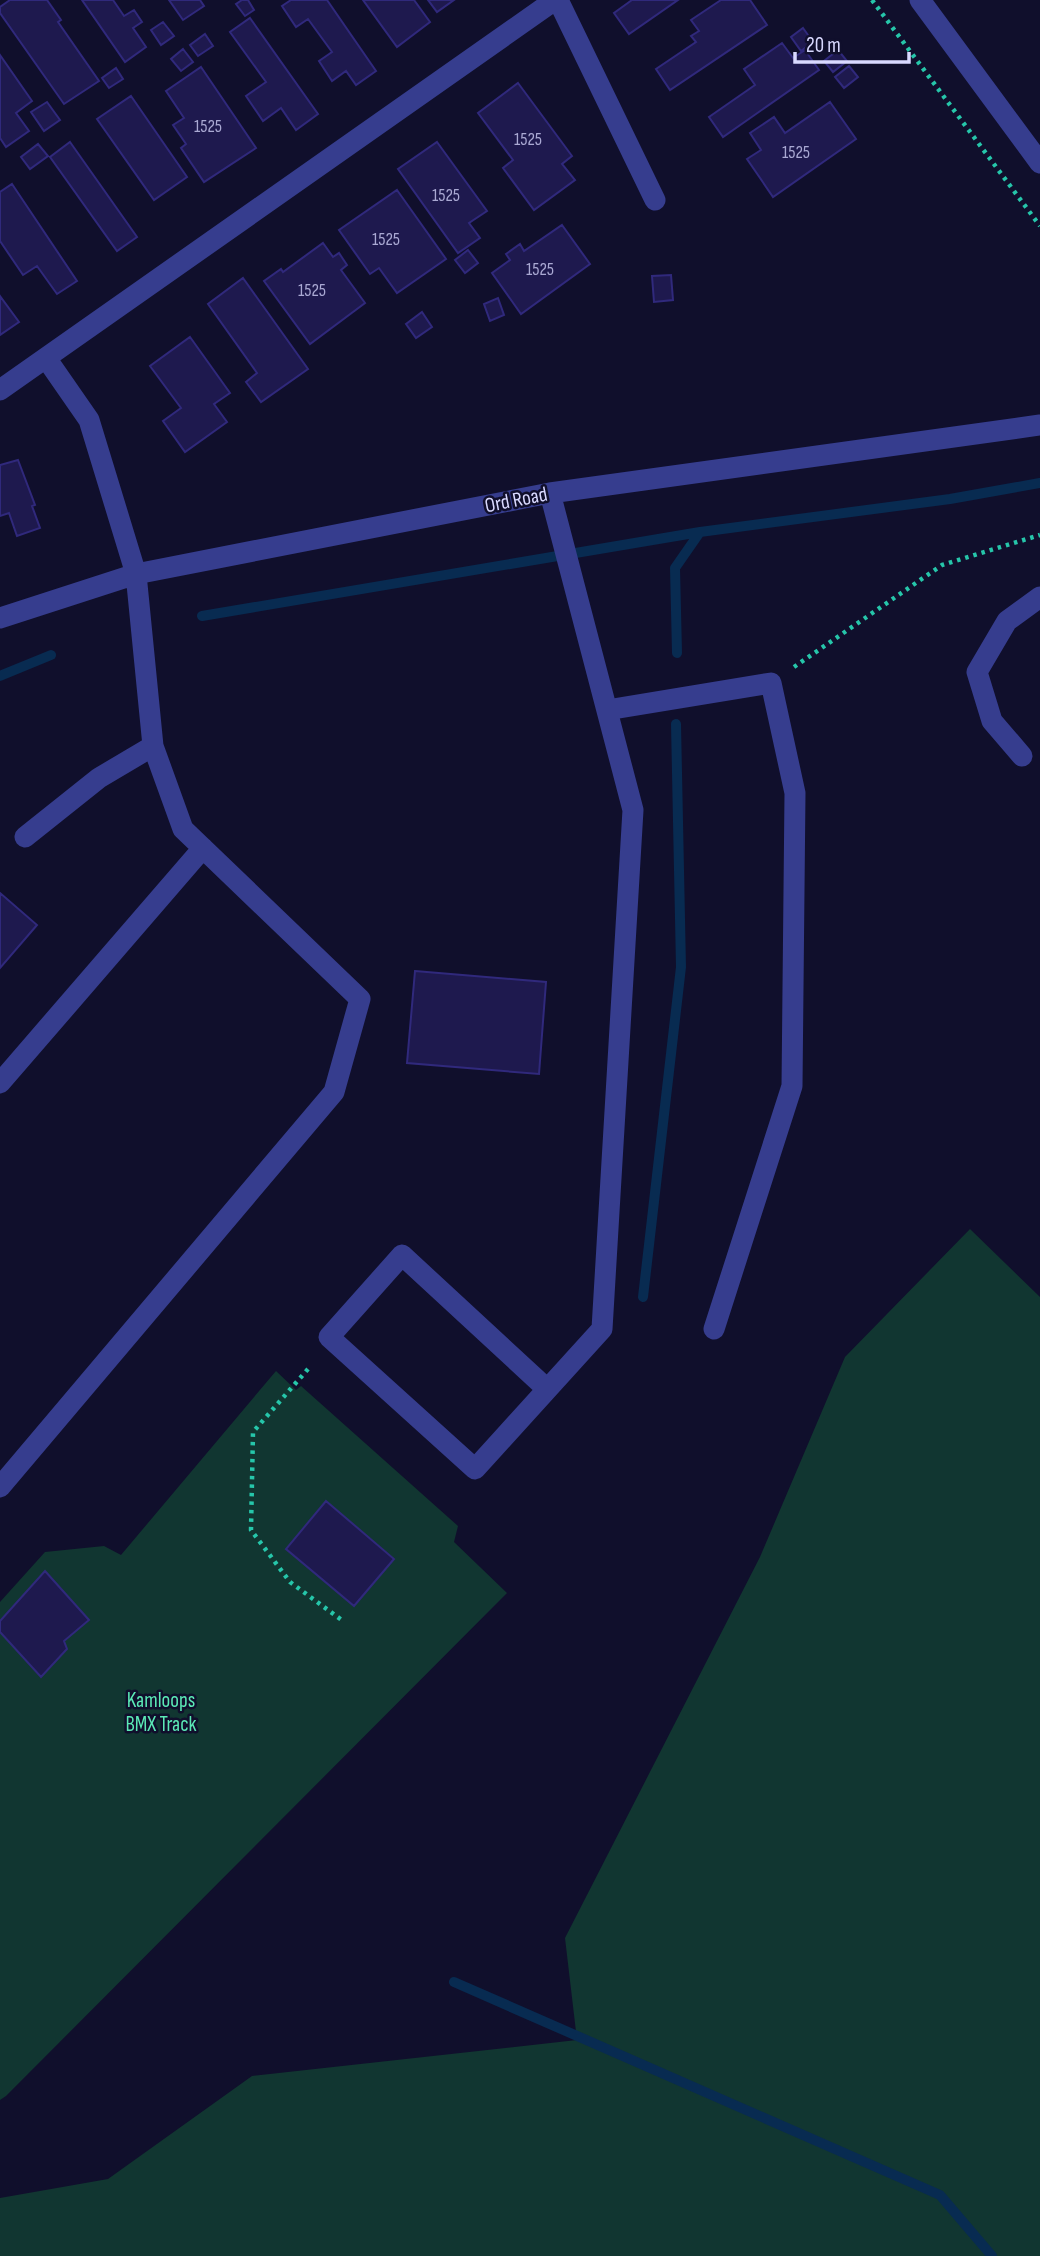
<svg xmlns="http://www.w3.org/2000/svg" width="1040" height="2256" font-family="'Sofia Sans Condensed',sans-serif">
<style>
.green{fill:#113631}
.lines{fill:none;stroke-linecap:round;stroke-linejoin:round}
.stream{stroke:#082b51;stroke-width:10}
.building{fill:#1e194e;stroke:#30297c;stroke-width:2}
.path{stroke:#26c6aa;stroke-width:4.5;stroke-dasharray:3.5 5;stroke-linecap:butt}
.minor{stroke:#363d8e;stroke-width:21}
.labels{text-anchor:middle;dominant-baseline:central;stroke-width:5;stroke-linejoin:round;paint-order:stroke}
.number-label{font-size:18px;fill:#aaa9d3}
.street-label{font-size:21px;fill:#d9d9ff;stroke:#100f2c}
.park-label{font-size:21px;fill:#5beab6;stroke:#100f2c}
</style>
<rect width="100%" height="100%" fill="#100f2c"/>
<path class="green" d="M970,1229L1040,1297V2256H0V2198L108,2179L252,2076L577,2040L565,1938L760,1557L845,1357Z
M276,1371L296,1390L301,1386L458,1526L454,1542L507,1593L6,2096L0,2100V1602L45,1552L104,1546L121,1555Z"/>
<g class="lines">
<path class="stream" d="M202,616L700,532
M677,653L675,568L700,532L950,499L1040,483
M0,676L51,655
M643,1297L681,967L676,724
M454,1982L940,2195L992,2256"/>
</g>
<path class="building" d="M10,0H47L61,20L58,22L99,81L64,104L0,13V7Z
M82,0H113L124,16L134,10L142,22L133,28L146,47L125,62Z
M169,0H200L204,6L183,20Z
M242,0H248L254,10L245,16L236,4Z
M291,0H327L376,71L356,85L346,71L332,81L319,61L332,52L308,19L296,27L282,6Z
M363,0H414L430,22L397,47Z
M428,0H454L437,12Z
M632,0H678L629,34L614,13Z
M721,0H750L767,25L670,90L656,69L696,42L691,36L699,31L691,20Z
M250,18L318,114L296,130L281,108L263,121L246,96L266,82L230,32Z
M163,22L174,36L161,45L151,30Z
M803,28L813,42L801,51L791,37Z
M205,34L213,46L198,56L190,45Z
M782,43L793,58L805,50L819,70L723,137L709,117L755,85L744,69Z
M183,49L193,62L181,71L171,59Z
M838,50L847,61L833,72L824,61Z
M0,55L32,101L16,113L29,131L6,147L0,138Z
M849,66L858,77L844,88L835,77Z
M201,67L256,148L204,182L181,148L186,144L173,125L184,118L166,91Z
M116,68L123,79L109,88L102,78Z
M518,83L572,156L562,164L575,180L534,210L503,168L513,160L478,113Z
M131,96L187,177L154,200L97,119Z
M47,102L60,120L44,131L31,112Z
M830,102L856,139L773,197L747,159L761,150L750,133L774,117L785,133Z
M70,142L137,237L117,251L50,157Z
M437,142L487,211L469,223L480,238L458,253L398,169Z
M38,144L48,156L30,169L21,157Z
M12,184L77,281L57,294L37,266L23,275L0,241V192Z
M397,190L446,259L397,293L379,268L370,274L339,230Z
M562,225L590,264L521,314L492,273L510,260L506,254L520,244L524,251Z
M323,243L333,257L339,253L347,265L341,270L365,303L310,344L264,281L281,269L283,272Z
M468,250L478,263L465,273L455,260Z
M671,275L673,300L654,302L652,276Z
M243,278L308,369L261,402L246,382L257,373L208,304Z
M0,296L19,322L0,335Z
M498,298L504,315L490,321L484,304Z
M422,312L432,327L416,338L406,324Z
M190,337L230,393L214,404L227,422L185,452L163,421L181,408L150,366Z
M18,460L35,505L32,506L40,528L17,536L9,513L0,516V465Z
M0,893L37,925L0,968Z
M415,971L546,982L539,1074L407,1063Z
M326,1501L394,1559L354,1606L286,1549Z
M45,1571L89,1620L64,1641L67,1649L41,1677L0,1632V1621Z"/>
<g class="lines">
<path class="path" d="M872,0L1040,226
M794,667L942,565L1040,535
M308,1369L253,1432L251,1530L290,1582L343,1621"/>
<path class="minor" d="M558,0L655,200
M920,0L1040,163
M0,390L555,0
M0,618L136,574L550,493L1040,425
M607,710L771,683L795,793L792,1086L714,1329
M1022,756L992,721L977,672L1007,621L1040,597
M25,837L99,778L153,746
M0,1083L203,848
M547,1389L402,1255L329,1337L475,1469L602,1329L633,810L550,493
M0,1487L334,1092L360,999L183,829L153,746L136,574L89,420L46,358"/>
</g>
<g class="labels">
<g class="number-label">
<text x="208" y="126">1525</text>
<text x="528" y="139">1525</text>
<text x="796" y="152">1525</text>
<text x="446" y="195">1525</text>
<text x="386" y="239">1525</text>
<text x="540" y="269">1525</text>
<text x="312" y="290">1525</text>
</g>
<g class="street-label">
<text transform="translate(516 500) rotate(-11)">Ord Road</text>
</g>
<g class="park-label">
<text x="161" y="1700">Kamloops<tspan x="161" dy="24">BMX Track</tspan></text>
</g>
</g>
<path d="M795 52v10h114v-10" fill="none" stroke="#d9d9ff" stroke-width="3.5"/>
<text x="806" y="52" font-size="21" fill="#d9d9ff" stroke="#100f2c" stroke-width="5" paint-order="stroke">20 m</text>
</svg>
